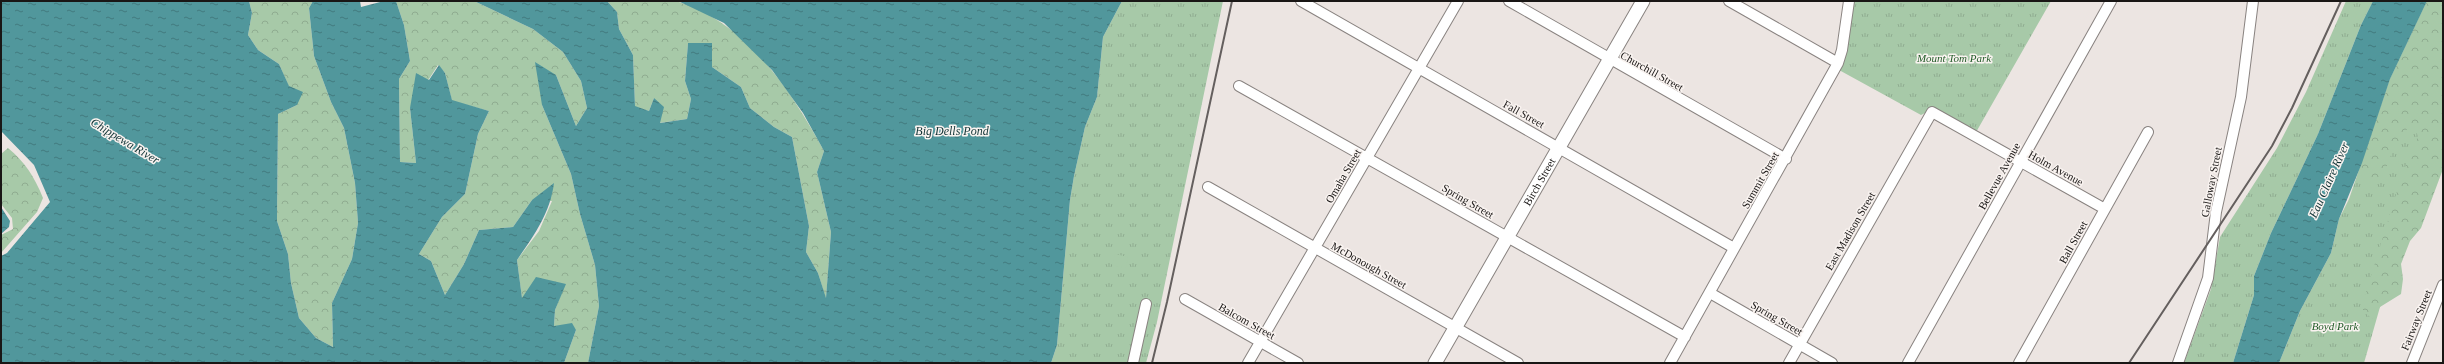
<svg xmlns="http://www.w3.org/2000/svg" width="2444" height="364" font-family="Georgia,serif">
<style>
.grass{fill:url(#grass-tufts)}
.forest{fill:url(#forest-crowns)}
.pitch{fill:#a7c9a8}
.water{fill:url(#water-ripples)}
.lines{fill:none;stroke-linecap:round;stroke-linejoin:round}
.minor-casing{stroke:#898380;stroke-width:12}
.major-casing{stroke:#898380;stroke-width:15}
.minor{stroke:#fff;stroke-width:10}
.major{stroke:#fff;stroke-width:13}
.rail{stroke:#645f5e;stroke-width:2}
.labels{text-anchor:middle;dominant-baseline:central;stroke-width:3;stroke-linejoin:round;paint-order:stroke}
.park-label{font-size:11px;font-style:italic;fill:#235c29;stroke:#f9f3f0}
.street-label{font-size:11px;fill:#191615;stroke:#f9f3f0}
.water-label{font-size:12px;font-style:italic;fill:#123537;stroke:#f9f3f0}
</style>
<defs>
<pattern id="grass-tufts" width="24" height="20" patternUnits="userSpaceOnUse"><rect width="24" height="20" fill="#a7c9a8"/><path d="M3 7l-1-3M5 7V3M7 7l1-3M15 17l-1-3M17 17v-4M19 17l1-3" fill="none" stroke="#8fac90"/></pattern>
<pattern id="forest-crowns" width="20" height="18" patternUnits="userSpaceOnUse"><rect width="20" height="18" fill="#a7c9a8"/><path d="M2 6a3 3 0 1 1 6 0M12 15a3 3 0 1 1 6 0" fill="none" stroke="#8fac90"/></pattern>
<pattern id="water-ripples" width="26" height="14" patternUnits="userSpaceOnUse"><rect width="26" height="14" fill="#51979c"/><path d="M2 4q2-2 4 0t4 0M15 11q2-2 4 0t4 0" fill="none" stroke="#427a7e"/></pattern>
</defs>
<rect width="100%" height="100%" fill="#ece5e2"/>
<path class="grass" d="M1122,1H1223L1157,322L1146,363H1051L1057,345L1070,200L1074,176L1085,127L1097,97L1103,37Z
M1853,1H2051L1975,134L1931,110L1921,115L1839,70Z
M2346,1H2373L2361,25L2318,134L2271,233L2254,276V295L2233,363H2184L2211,289L2220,237L2277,148L2306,92Z
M2427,1H2443V106L2380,307L2364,363H2279L2300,311L2331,253L2339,219L2349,199L2390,79Z"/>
<path class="forest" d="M249,1H313L309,8L314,56L331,102L344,128L355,183L358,223L352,259L332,303L333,347L316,338L299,318L291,283L288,254L277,221L278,114L297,105L279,64L258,50L248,35L252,13Z
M396,1H474L533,29L563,52L581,81L587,108L576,126L556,75L542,105L571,174L580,214L595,265L599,306L588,363H564L576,330L554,326L555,310L565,284L522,299L517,260L539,231L552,201L532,200L513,227L479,230L464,264L445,295L431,261L419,254L442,217L465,194L478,134L489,111L452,101L445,73L438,65L410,108L416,163L400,162L399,79L410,61L404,25Z
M607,1C622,1 667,0 679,2C748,24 791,91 824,151L817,172L831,232L826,299L818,273L806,252L809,226L792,137L774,127L750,108L741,87L712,67V43H688L685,81L691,99L687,119L659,123L654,98L649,111L635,107L633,55L619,29L617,12Z
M2427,1H2443V169L2421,228L2410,241L2401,264L2403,279L2401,294L2380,307L2372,319L2363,310V302L2402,175L2418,136L2414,127L2407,129L2390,157L2384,174L2370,182H2361L2362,163L2390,79Z
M8,148C25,162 34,176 43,198L37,212L1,253V235L13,229L12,218L1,204V154Z"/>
<path class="pitch" d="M1115,254L1128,257L1126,268L1112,265Z"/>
<path class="water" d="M1,1H249L252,13L248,35L258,50L279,64L289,86L303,92L297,105L278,114L277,221L288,254L291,283L299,318L316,338L333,347L332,303L352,259L358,223L355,183L344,128L331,102L314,56L309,8L313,1H360L361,7L384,1H396L404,25L410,61L399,79L400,162L416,163L410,108L416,73L429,80L439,65L445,73L452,100L489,111L478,134L465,194L442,217L419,254L431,261L445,295L464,264L479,230L513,227L532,200L554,183C550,214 534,235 517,260L522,298L536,277L566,284L555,310L554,326L572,323L576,330L564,363H1V256L7,253L50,202L34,165L1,131Z
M474,1H607L617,12L619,29L633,55L635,106L649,111L654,98L664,107L660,123L687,119L691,99L685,81L688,43H712V67L741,87L750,108L774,127L792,137L809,226L806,252L818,273L826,298L831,232L817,172L824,151L803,113L772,70L724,23L678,1H1122L1103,37L1097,97L1085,127L1074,176L1070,200L1057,345L1051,363H588L599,306L595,265L580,214L571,174L542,105L535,62L556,75L576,126L587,108L581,81L563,52L533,29Z
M2373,1H2427L2390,79L2362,163L2339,219L2331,253L2300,311L2279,363H2233L2254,295V276L2271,233L2318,134L2361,25Z
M1,207L10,221L9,227L1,234Z"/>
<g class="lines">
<defs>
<path id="minor" d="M1301,1L1734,248
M1509,1L1786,159
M1729,1L1838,63
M1239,86L1685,337
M1208,187L1518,363
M1710,293L1832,363
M1185,299L1298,363
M1133,363L1146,304
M1248,363L1458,1
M1670,363L1838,63L1842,50L1849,1
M1789,363L1932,112L2105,209
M1908,363L2111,1
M2019,363L2148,132
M2178,363L2208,278L2216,212L2241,97L2253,1
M2412,363L2443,285"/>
<g id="major">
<path id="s1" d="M1435,363L1643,1"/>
</g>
</defs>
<use href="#minor" class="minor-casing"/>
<use href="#major" class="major-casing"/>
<use href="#minor" class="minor"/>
<use href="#major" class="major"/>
<path class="rail" d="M1152,363L1167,302L1232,1
M2129,363L2272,146L2292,108L2341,1"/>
</g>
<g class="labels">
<g class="park-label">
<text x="1954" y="58">Mount Tom Park</text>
<text x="2335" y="326">Boyd Park</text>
</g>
<g class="street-label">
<text transform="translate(1652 71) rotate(29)">Churchill Street</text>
<text transform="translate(1524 114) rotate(29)">Fall Street</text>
<text transform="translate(2056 168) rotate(29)">Holm Avenue</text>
<text transform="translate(1343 176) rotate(-60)">Omaha Street</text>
<text transform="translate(1999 176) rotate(-61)">Bellevue Avenue</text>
<text transform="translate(1760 180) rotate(-60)">Summit Street</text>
<text stroke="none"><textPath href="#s1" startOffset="209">Birch Street</textPath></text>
<text transform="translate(2211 182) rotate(-79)">Galloway Street</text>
<text transform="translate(1468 201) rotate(30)">Spring Street</text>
<text transform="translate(1850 231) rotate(-60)">East Madison Street</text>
<text transform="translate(2073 242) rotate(-61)">Ball Street</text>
<text transform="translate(1369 265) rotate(29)">McDonough Street</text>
<text transform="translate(1777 318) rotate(30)">Spring Street</text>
<text transform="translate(2416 320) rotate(-68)">Fairway Street</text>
<text transform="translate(1247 321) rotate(29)">Balcom Street</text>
</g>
<g class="water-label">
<text x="952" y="131">Big Dells Pond</text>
<text transform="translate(125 141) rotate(31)">Chippewa River</text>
<text transform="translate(2329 180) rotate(-66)">Eau Claire River</text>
</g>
</g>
<rect width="2444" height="364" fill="none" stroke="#191615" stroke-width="4"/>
</svg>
